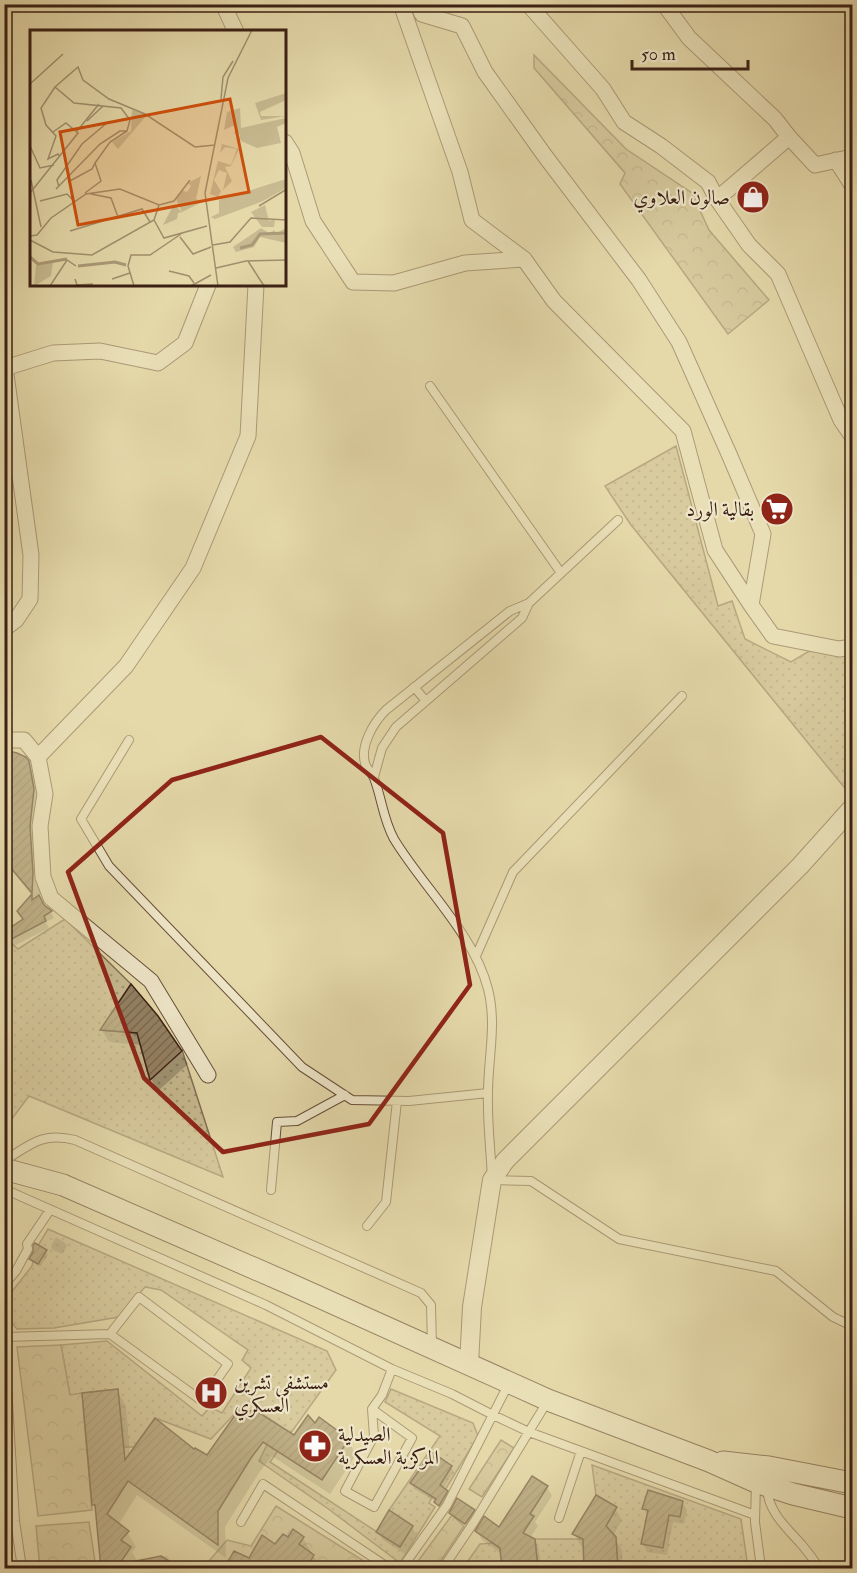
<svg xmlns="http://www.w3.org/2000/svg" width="857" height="1573" font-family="'IM FELL Double Pica',Amiri,serif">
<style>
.grass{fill:url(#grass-dots);stroke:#826d53;stroke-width:1.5}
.forest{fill:url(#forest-crowns);stroke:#826d53;stroke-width:1.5}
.shadow{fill:#0003}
.building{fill:url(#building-hatch);stroke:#3b2015;stroke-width:1.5}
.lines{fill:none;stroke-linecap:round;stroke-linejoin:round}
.service-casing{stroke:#664e3a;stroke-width:10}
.minor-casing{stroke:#664e3a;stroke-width:17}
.tertiary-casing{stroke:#664e3a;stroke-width:20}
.secondary-casing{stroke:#3b2015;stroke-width:23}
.service{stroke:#eee6c8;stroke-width:8}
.minor{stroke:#eee6c8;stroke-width:15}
.tertiary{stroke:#eee6c8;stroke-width:18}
.secondary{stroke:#eee6c8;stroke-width:21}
.marked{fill:none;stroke:#8f2418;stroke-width:4.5;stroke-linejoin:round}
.labels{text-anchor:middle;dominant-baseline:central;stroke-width:4.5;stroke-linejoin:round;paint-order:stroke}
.poi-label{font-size:20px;fill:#3b2015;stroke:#eee6c8;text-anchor:end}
.inset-river{fill:none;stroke:#ab9a77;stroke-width:3}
.inset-road{fill:none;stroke:#a18f6e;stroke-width:1.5}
.view{fill:#ce500d;fill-opacity:0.15;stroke:#ce500d;stroke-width:3}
.inset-edge{fill:none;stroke:#3b2015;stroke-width:3}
</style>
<defs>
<pattern id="grass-dots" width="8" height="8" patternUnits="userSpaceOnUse" patternTransform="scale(1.5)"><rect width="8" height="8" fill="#c8ba91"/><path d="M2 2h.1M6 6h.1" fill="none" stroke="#a49775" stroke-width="1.8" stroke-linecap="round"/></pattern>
<pattern id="forest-crowns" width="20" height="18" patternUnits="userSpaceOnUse" patternTransform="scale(1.5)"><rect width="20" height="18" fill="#c8ba91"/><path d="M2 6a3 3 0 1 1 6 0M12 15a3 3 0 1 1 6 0" fill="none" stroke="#a49775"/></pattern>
<pattern id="building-hatch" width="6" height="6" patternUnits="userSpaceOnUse" patternTransform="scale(1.5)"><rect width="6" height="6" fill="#938062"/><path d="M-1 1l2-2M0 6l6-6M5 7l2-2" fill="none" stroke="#796850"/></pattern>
</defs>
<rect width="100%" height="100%" fill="#e5d9aa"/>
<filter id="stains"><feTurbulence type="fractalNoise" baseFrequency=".00333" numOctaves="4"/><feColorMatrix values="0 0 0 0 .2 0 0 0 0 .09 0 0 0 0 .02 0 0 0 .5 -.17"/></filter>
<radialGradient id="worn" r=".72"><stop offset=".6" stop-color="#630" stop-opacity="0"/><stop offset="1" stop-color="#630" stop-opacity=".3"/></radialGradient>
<path class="grass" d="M676,446L718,606L732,601L745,639L791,662L816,647L852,649V797L631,525L605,486Z
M65,919L131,984L101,1030L137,1033L150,1080L182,1050L223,1177L29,1096L5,1128V938L18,949Z
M48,1229L327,1351L336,1370L270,1462L400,1547L413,1526L389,1510L440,1436L385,1402L391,1389L473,1423L478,1436L439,1500L433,1496L429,1503L435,1507L400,1563L327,1508L259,1461L277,1424L255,1410L243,1412L240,1408L211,1439L155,1418L134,1447H123L118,1389L82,1393L70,1396L61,1345L107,1341L202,1416L210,1407L222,1413L251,1368L242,1360L248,1350L161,1290L145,1287L119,1317L54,1328L17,1329L9,1320L10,1294L32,1266L36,1249Z
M592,1465L741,1519L748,1568H618L616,1537L606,1526L616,1507L596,1495Z
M535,1539H583L584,1568H538Z
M492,1543L500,1549L502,1568H463L480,1544Z"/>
<path class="forest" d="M534,55L626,149L692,193L709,230L769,300L728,334L620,184L625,173L534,68Z
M61,1345L70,1395L82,1393L92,1510L38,1516L17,1347Z
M501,1440L514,1448L482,1497L469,1489Z
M276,1506L375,1568H203L227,1540L251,1546Z
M452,1515L464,1526L436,1568H413Z
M89,1522L96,1568H40L36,1526Z"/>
<path class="shadow" d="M4,752L28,762L36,777L42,805L40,899L44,907L51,912L54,918L46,922L49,928L4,951V934L24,920L19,911L32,896L8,865L4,863Z
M131,987L180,1051L188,1064L158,1091L151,1079L141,1045L109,1042L102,1030Z
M56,1237L65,1243L67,1246L62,1254L53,1250L51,1246Z
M46,1252L48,1255L40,1267L33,1262L31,1259Z
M117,1391L126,1406L130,1455L195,1452L207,1457L243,1414L294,1437L316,1425L348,1440L356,1455L330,1494L272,1456L259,1473L225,1527L226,1558L137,1495L118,1525L127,1532L136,1547L132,1552L138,1562L167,1556L173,1565L178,1568H102L97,1510L94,1505Z
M451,1467L454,1472L443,1489L446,1492L449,1497L442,1510L439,1507L435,1501L414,1489L411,1483Z
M547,1487L552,1496L535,1522L538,1526L530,1538L534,1540L539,1549L541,1568H504L502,1554L482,1540L477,1531L500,1529Z
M682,1502L687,1510L684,1524L673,1522L667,1555L647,1552L643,1544L648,1516L644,1509Z
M615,1508L622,1520L613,1536L622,1550L623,1568H585V1547L581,1546L574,1534Z
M473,1511L475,1514L468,1526L453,1516L451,1513Z
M390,1512L412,1527L417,1535L405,1554L383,1540L378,1532Z
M303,1538L321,1568H226L249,1560L288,1539Z
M739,1564L742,1568H699Z"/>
<path class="building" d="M4,750L17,753L26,757L29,761L34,789L30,826L33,873L32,893L4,860Z
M32,894V900L39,895L44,905L52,911L44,916L46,921L4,943V932L23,919L17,911Z
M131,984L158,1016L182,1051L150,1080L137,1033L100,1030Z
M35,1243L47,1250L38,1264L29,1259L33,1252V1245Z
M118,1389L125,1460L155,1418L194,1449L195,1448L207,1455L240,1408L243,1412L255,1410L294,1435L308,1415L315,1423L319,1417L349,1439L322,1480L263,1442L251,1458L218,1511V1545L128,1481L107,1514L129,1531L121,1540L131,1547L116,1569H101L95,1505H92L82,1393Z
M432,1452L452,1466L440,1485L448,1491L439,1506L434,1502L436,1499L410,1483Z
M532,1476L548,1486L530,1514L534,1516L523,1533L535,1539L538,1569H502L500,1548L475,1531L484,1516L499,1527Z
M648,1490L683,1501L680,1517L669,1515L663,1548L641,1544L648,1510L642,1509Z
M596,1495L617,1507L606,1526L616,1537L618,1569H584L583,1539L572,1534Z
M457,1498L475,1510L465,1524L449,1513Z
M389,1510L413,1526L400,1547L376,1532Z
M293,1529L304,1537L299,1544L314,1555L306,1569H224L234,1551L249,1558L262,1535L275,1544L283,1534L288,1537Z
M161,1556L181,1569H126L125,1563Z"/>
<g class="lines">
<defs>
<path id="service" d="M430,386L561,573
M618,520L529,603L510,611L386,710C374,722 360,745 365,763C366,768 372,773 374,778C382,799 383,819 394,839C423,887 474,934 488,989C497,1024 488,1058 488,1093C487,1122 491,1151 492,1180L531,1181L619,1239L776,1271L833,1317L852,1326
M414,687L426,701
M129,740L81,819L109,866L302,1067L352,1100L409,1101L488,1093
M374,777L382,748L396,727L522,618L529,603
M476,956L513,872L682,696
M4,1161C31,1144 42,1132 75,1140L421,1293L431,1305L432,1347
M4,1189L266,1305L392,1369L452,1394L493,1415L529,1432L755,1515
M271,1190L277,1122L297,1121L345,1095
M367,1226L386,1202L397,1101
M4,1285L16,1271L28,1249L27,1244L50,1210
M4,1334L15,1521L22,1568
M5,1337L110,1334L202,1401L228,1364L139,1297L110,1334
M372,1409L412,1438L374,1507L345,1491L374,1436L372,1409L382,1395L392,1369
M756,1483L755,1522L761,1568
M767,1488C768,1512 787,1528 802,1545C808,1552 814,1560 819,1568
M559,1518L581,1451
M241,1522L263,1484L389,1568
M402,1568L447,1505L509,1383
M443,1568L474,1522L547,1402"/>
<path id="minor" d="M223,4L236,32
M418,4L422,14L462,26L485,72L545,156L639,280L679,342L729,454L763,534L751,605L773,636L839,649L852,647
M528,4L603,89L624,122L661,146L708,182L717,199L749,245L778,274L841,420L852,436
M664,4L689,38L775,119L789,137L815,165L852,157
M285,142L292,153L313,221L353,282L394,283L465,263L524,259L472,220L460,172L401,4
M836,160L852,185
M717,199L789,137
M524,259L554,301L683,431L715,550L751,605
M4,360L31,555L30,599L16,620L4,629
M5,368L53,353L100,351L158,363L185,343L208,285
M4,740H24L38,757
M208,1075L151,981L51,898L43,877L40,826L45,794L38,757L126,666L193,568L248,436L256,285"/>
<path id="tertiary" d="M469,1364L472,1307L492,1180L505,1161L800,866L852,808"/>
<path id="secondary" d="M4,1169L63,1185L290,1284L548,1400L709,1461L756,1482L793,1494L852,1508
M723,1462L769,1467L852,1483"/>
</defs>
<use href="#service" class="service-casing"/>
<use href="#minor" class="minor-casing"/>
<use href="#tertiary" class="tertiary-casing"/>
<use href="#secondary" class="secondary-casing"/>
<use href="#service" class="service"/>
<use href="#minor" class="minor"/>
<use href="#tertiary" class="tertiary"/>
<use href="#secondary" class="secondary"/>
</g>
<path d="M0 0H857V1573H0ZM321,737L443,833L470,985L369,1124L223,1152L144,1078L68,872L172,780Z" fill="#e5d9aa" fill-opacity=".55" fill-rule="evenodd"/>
<path class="marked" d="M321,737L443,833L470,985L369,1124L223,1152L144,1078L68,872L172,780Z"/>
<defs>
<symbol id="shop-disc" viewBox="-11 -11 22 22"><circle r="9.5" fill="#8f2418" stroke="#eee6c8"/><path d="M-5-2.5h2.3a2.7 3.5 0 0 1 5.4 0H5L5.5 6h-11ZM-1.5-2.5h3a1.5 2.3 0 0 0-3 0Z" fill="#fff"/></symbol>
<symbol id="supermarket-disc" viewBox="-11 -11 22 22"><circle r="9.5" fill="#8f2418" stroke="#eee6c8"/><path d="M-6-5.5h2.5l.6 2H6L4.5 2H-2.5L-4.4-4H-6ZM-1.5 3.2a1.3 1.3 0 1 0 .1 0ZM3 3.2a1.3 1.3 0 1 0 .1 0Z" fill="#fff"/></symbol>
<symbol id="hospital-disc" viewBox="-11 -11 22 22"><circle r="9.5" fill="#8f2418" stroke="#eee6c8"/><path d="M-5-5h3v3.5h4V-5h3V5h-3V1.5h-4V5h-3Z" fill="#fff"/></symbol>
<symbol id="pharmacy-disc" viewBox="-11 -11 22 22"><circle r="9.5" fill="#8f2418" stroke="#eee6c8"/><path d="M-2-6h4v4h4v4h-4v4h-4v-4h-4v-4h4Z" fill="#fff"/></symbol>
</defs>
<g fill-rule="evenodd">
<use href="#shop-disc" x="734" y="178" width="38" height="38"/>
<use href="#supermarket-disc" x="758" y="490" width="38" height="38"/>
<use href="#hospital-disc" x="192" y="1374" width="38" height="38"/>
<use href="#pharmacy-disc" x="296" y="1427" width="38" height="38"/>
</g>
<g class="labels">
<g class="poi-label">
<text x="730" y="197">صالون العلاوي</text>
<text x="754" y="509">بقالية الورد</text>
<text x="234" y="1382" text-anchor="start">مستشفى تشرين<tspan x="234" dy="23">العسكري</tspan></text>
<text x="338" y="1434" text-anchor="start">الصيدلية<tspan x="338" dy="23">المركزية العسكرية</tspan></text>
</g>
</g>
<g transform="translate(30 30)">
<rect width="256" height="256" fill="#e5d9aa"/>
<path d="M256,63V70L230,82L231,86H256L231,90L225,73ZM210,78L211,98L256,88V93L247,97L251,113L241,115L239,108L205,110L210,107L209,103L204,104L207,94L194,100L197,82ZM102,80L117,85L88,119L82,112L101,101ZM192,114L209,119L201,136L195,137L202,151L193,160L197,143L189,140L184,150L191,161L188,167L180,164L188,131L201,135L207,119L195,117L190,123ZM171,146L166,169L172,172L152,182L146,169L152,160L157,162L161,156L158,153ZM256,149V158L233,171L185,189L181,187L189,183V170ZM235,175L239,191L245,189L244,197H232L221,182ZM231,198L239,203L245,200V204L256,198V213L230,207L224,217L206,222L203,217ZM23,231L21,246L4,256L6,235Z" fill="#c8ba91"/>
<path d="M227,98L239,108L241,115L227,118L211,111L212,101ZM144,174L152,182L148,183L147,189L133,195Z" fill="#c8ba91"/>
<path class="inset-river" d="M210,218L222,215L230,204L257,203M0,227L8,234L37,229M48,236L85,232L96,235"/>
<path class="inset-road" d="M0,54L33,24M25,57L44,73L91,78L100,90L97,101H90L70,114L26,159M191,69L193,47L203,31M57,91L73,76M47,101L69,74M0,116L10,138L24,135M30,127L28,124L18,129L26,106L16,95L11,78L25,57L48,37L53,50L79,69L115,84L165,117L185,115M65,133L80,112L97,101M1,150L11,197M38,152L62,139L65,133L71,151L55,163M29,157L27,150L52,114L78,92M0,163L48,103L36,93L23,102M61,164L81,168L88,187M10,171L37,164L44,171M229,176L257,159M124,190L134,208L177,196M40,201L112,179L120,192M0,206L7,205L21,188L56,164L90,159L129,175L144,171L160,150M150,207L163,224L181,217M0,210L23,222L62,225L124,190L129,175M183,215L200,212L221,188L257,190M218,231L234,256M186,238L216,231L257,230M139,241L159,246L164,253M45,249L47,255L63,254M82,249L100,243M20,256L37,230L46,236M104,256L98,236L101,225H120L151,204M161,256L181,245M188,256L175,163L198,48L222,0"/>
<path class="view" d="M200,69L219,162L48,195L30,102Z"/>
<rect width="256" height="256" class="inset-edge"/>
</g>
<rect width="857" height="1573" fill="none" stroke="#e5d9aa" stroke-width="24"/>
<rect x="6" y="6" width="845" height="1561" fill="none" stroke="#3b2015" stroke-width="3"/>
<rect x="12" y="12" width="833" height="1549" fill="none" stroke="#3b2015" stroke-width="1.5"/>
<path d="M632 60v9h116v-9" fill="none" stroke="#3b2015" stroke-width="3"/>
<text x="641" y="60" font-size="18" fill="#3b2015" stroke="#eee6c8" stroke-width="4.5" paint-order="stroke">50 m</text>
<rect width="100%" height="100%" filter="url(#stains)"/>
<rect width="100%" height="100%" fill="url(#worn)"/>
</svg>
